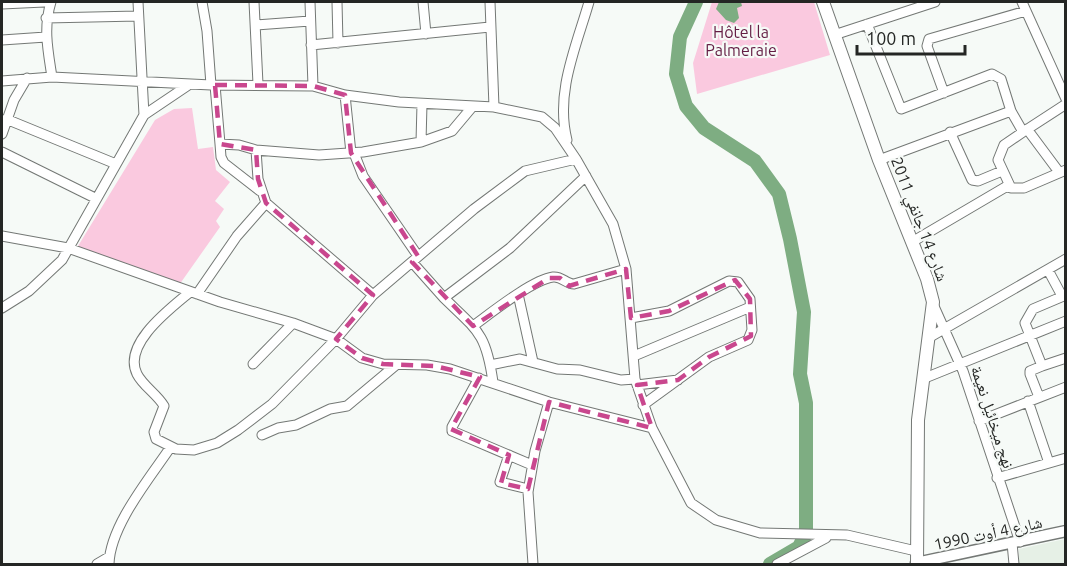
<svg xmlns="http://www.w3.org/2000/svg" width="1067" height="566" font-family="Ubuntu,'Noto Naskh Arabic',sans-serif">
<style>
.built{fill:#e6f0e6}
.green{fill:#fac9df}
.water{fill:#7ead82}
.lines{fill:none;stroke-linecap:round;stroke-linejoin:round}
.river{stroke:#7ead82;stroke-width:14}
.minor-casing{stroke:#747875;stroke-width:11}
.tertiary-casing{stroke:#747875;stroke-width:13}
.secondary-casing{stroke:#747875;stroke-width:14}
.minor{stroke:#fff;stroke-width:9}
.tertiary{stroke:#fff;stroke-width:10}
.secondary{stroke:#fff;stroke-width:12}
.marked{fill:none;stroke:#c9478e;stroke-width:4.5;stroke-dasharray:12 8;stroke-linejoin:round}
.labels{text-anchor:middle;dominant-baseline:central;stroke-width:4.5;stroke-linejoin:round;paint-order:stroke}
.park-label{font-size:16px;fill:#641d44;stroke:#f6faf7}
.street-label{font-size:16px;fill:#242624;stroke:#f6faf7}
</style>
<rect width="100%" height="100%" fill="#f6faf7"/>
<path class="built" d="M1065,539V564H1019V549Z"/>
<path class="green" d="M712,2H814L830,55L697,94L693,63Z
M192,108L198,149L213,147L216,170L230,182L215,201L224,209L216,221L220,227L177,288L75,251L155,120L174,109Z"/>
<path class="water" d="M719,2H741L742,6L737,8L739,18L734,23L726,20L716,9Z"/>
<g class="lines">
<path class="river" d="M696,2L680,37L676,74L686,106L704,128L755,161L779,194L790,239L804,312L800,374L806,403V533L799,547L770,564"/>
<defs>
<path id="minor" d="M51,2C43,28 48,51 52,77
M138,2L144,115
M202,2L207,31L211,85
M254,2L258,84
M310,2L313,86
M337,2L338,43
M423,2L426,34
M490,2L494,107
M1022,2L1066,99
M2,4L44,2
M46,18L138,16
M867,24L901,109L992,74L1001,79L1011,111L879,160
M256,25L310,21
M834,35L935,2
M2,40L46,37
M311,45L490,27
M2,81L52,77L211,85L313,86L345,95L399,102L494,107L542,117L555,128L576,159L613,224L626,269L635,379L652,428L691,503L716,520L760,533L847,535L916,551
M215,85L220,144L239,145L256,150L258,179L266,203L373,295
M944,93L927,46L929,39L1026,11
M345,95L351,153
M422,104L421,142L452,131L473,106
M1011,111L1023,132L1066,104
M6,119L116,164
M1027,129L1059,172
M950,132L972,180L978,181L1002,171
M1023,132L1004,145L998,160L1011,188H1024L1066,170
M2,134L14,100L27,78
M567,140C555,93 576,47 589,2
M220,144L221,157L224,163L260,191
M256,150L319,155L363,152L421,142
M2,152L95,198
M354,153L363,176L418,256
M2,236L68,248L220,302L293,323L336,339L362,358L383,364L427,365L450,369L549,402L652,428
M912,242L1009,185
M412,262L444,298L510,248L586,176
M1048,270L1062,296
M190,292C171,308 122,344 137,374C143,386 157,394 164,406L154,432L156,439L176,449L194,450L217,443L238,430L272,404L336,339L373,295L474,209L525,171L576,159
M197,294L237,236L266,203
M518,294L533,362
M1066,295L1033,309L1025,323L1042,366L1066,358
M444,298C478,331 486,333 493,382
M933,304L963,371L1020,542
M2,308L29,291L62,260L144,115L190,84
M631,318L669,311L729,281L738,282L750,299L752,330L748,340L709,357L643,405
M473,326C491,313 532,280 553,277C562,276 566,284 574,284L626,269
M930,337L1066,259
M634,356L748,308
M253,364L293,323
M490,365L520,359L557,369L580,370L621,380L635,379
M479,378L452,427V431L532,465
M925,378L1066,321
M637,385L678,380
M1039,397L1030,374V371L1042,366
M1028,401L1049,463
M979,421L1066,387
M262,435L278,428L296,425L330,409L347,406L396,365
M509,455L500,482L528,489
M997,478L1066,458
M1012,543L1014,564
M97,564L109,557
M109,564C110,526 149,479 170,448
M533,564L528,492L535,451L549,402
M777,564L826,538"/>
<path id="tertiary" d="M916,563L1066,531"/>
<path id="secondary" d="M823,2L879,160L927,279L933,302L918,420L917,564"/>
</defs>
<use href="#minor" class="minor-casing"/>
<use href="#tertiary" class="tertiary-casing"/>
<use href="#secondary" class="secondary-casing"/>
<use href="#minor" class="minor"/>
<use href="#tertiary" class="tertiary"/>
<use href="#secondary" class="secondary"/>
</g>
<path class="marked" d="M215,85L313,86L345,95L351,153L418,256L412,262L473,326L549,278H560L569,286L626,269L631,318L669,311L735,280L750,299L751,336L709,357L678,380L637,385L652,428L549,402L528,489L501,483L509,455L451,429L480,377L435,366L383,364L362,358L336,339L373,295L266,203L258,179L256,150L220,144Z"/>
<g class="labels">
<g class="park-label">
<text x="741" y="32">Hôtel la<tspan x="741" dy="18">Palmeraie</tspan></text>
</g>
<g class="street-label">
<text transform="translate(920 219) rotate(69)">شارع 14 جانفي 2011</text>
<text transform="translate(993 417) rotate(72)">نهج ميخائيل نعيمة</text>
<text transform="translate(988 533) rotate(-12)">شارع 4 أوت 1990</text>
</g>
</g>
<rect width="1067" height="566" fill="none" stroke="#242624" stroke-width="6"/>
<path d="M857 45v9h108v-9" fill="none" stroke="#242624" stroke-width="3"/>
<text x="866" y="45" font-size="18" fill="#242624" stroke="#f6faf7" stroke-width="4.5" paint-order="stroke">100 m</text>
</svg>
